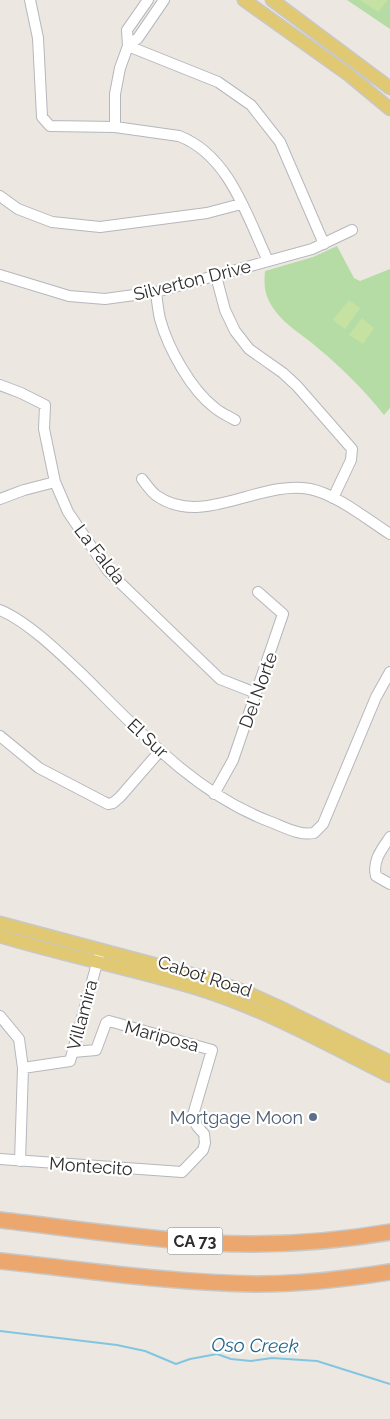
<svg xmlns="http://www.w3.org/2000/svg" width="390" height="1419" font-family="Raleway,sans-serif">
<style>
.green{fill:#b6dca5}
.pitch{fill:#c5e2a2}
.lines{fill:none;stroke-linecap:round;stroke-linejoin:round}
.stream{stroke:#82c5e1;stroke-width:2}
.minor-casing{stroke:#b5b7bf;stroke-width:12}
.major-casing{stroke:#c8c8c8;stroke-width:15}
.highway-casing{stroke:#c8c8c8;stroke-width:18}
.minor{stroke:#fff;stroke-width:10}
.major{stroke:#e0c972;stroke-width:12}
.highway{stroke:#eba76e;stroke-width:15}
.service-dot{fill:#5c6f8a;stroke:#fff;stroke-width:2}
.labels{text-anchor:middle;dominant-baseline:central;stroke-width:4.5;stroke-linejoin:round;paint-order:stroke}
.shield{fill:#fff;stroke:#6c6c6c;stroke-width:1}
.shield-label{font-size:16px;font-weight:bold;fill:#2d2d2d}
.street-label{font-size:18px;fill:#2d2d2d;stroke:#fff}
.service-label{font-size:18px;fill:#4e5e75;stroke:#fff;text-anchor:end}
.water-label{font-size:19px;font-style:italic;fill:#1f668f;stroke:#fff}
</style>
<rect width="100%" height="100%" fill="#ece8e1"/>
<path class="green" d="M347,0H390V29Z
M337,246L354,278L360,281L390,269V408L384,415C365,391 342,368 319,349C301,333 280,323 269,301C264,292 264,281 265,271L313,257Z"/>
<path class="pitch" d="M360,0H388L378,12Z
M349,300L360,308L345,329L333,320Z
M362,318L374,328L363,344L349,335Z"/>
<g class="lines">
<path class="stream" d="M0,1331L117,1345L145,1351L176,1364L190,1359L217,1354L231,1359L251,1361L272,1358L317,1361L390,1384"/>
<defs>
<path id="minor" d="M30,0L38,38L42,117L50,126L115,127L179,136C229,155 247,216 268,261
M128,46L218,82L251,105L280,142L324,244
M128,46L138,38L164,0
M115,127V94L120,68L128,46L127,30L148,0
M0,196L18,209L52,222L100,227L207,213L241,204
M0,275L69,296L105,299L156,292L312,249L352,230
M216,276L225,310L235,331L249,349L283,373L297,386L352,449L351,460L333,498
M156,292C157,301 158,310 160,319C168,348 191,390 215,408C221,413 228,416 235,420
M0,385L21,393L45,405L44,429L55,482L68,512L108,571L220,679L256,693
M142,479C146,484 151,492 157,496C203,528 261,479 310,489C336,494 368,520 390,534
M0,499L24,490L55,482
M0,610C29,622 64,657 86,678C141,733 196,794 271,822C284,827 300,836 314,833L323,824L376,697L390,672
M0,736L39,768L108,804L113,803L120,797L160,751
M214,794L233,760L283,614L258,592
M390,837C382,849 372,861 376,876L390,884
M0,1016L19,1039L23,1068L20,1161
M23,1068L70,1061L99,956
M0,1159L182,1172L203,1150L205,1143L204,1134L197,1126L193,1115L212,1050L109,1021L106,1023L96,1050L73,1052"/>
<path id="major" d="M244,0L349,75L390,109
M272,0L390,88
M0,923L206,978L246,992L279,1007L390,1062
M0,936C66,956 133,969 199,989C266,1010 328,1045 390,1076"/>
<path id="highway" d="M0,1220C70,1228 141,1239 212,1243C271,1246 332,1242 390,1232
M0,1261C85,1270 171,1283 258,1284C302,1284 346,1279 390,1272"/>
</defs>
<use href="#minor" class="minor-casing"/>
<use href="#major" class="major-casing"/>
<use href="#highway" class="highway-casing"/>
<use href="#minor" class="minor"/>
<use href="#major" class="major"/>
<use href="#highway" class="highway"/>
</g>
<circle class="service-dot" cx="313" cy="1117" r="5"/>
<g class="labels">
<rect class="shield" x="167.5" y="1227.5" width="55" height="27" rx="4"/>
<g class="shield-label">
<text x="195" y="1241">CA 73</text>
</g>
<g class="street-label">
<text transform="translate(192 280) rotate(-14)">Silverton Drive</text>
<text transform="translate(100 554) rotate(52)">La Falda</text>
<text transform="translate(258 690) rotate(-70)">Del Norte</text>
<text transform="translate(148 738) rotate(43)">El Sur</text>
<text transform="translate(205 976) rotate(18)">Cabot Road</text>
<text transform="translate(82 1015) rotate(-75)">Villamira</text>
<text transform="translate(162 1036) rotate(15)">Mariposa</text>
<text transform="translate(91 1166) rotate(4)">Montecito</text>
</g>
<g class="service-label">
<text x="303" y="1117">Mortgage Moon</text>
</g>
<g class="water-label">
<text transform="translate(255 1345) rotate(1)">Oso Creek</text>
</g>
</g>
</svg>
